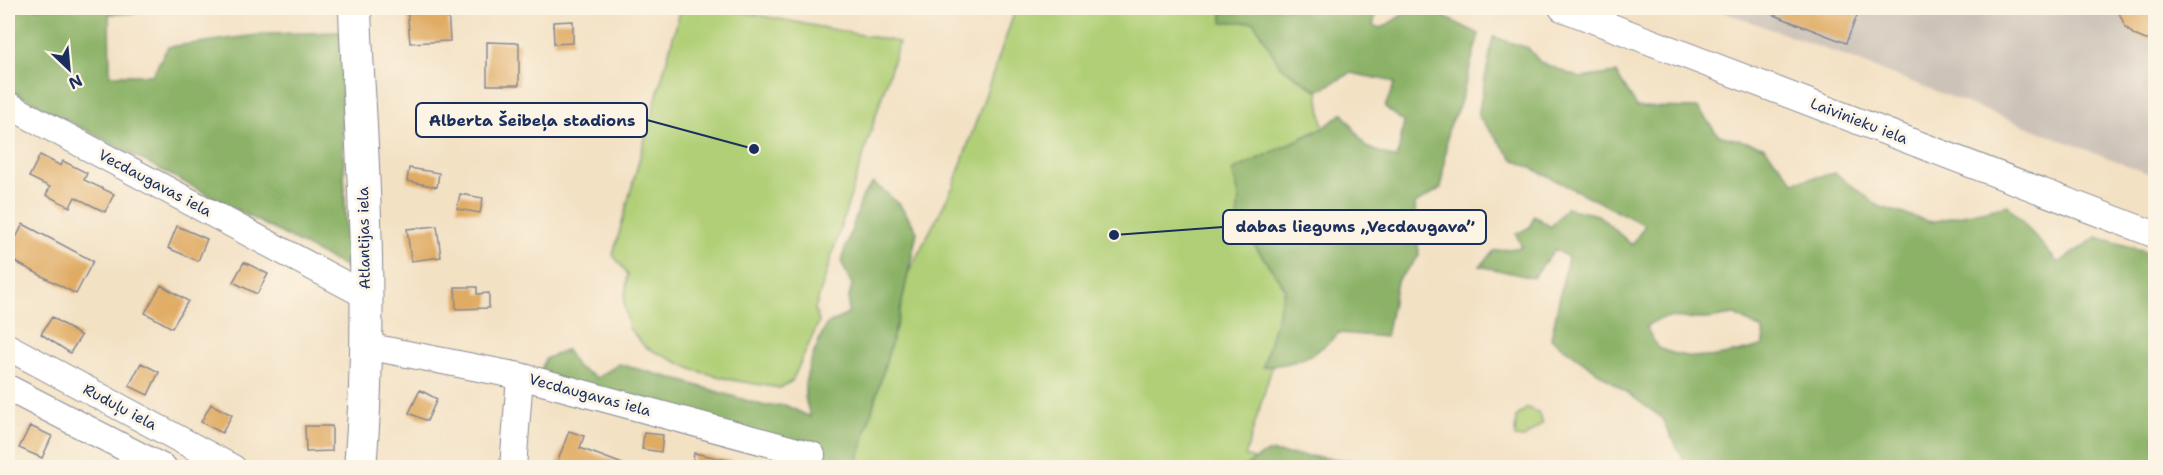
<svg xmlns="http://www.w3.org/2000/svg" width="2163" height="475" font-family="'Shantell Sans',sans-serif">
<style>
.industrial{fill:#ccc2b8}
.green{fill:#b0cf76;stroke:#667f6a;stroke-width:1.5}
.forest{fill:#8cb267;stroke:#547062;stroke-width:1.5;fill-rule:evenodd}
.building{fill:#e0ab63}
.lines{fill:none;stroke-linecap:round;stroke-linejoin:round}
.minor-casing{stroke:#878891;stroke-width:28}
.major-casing{stroke:#878891;stroke-width:34}
.minor{stroke:#fff;stroke-width:26}
.major{stroke:#fff;stroke-width:32}
.labels{text-anchor:middle;dominant-baseline:central;stroke-width:6;stroke-linejoin:round;paint-order:stroke}
.street-label{font-size:15px;fill:#1b2f5e;stroke:#fcf5e5}
.leader{fill:none;stroke:#1b2f5e;stroke-width:2}
.callout-dot{fill:#1b2f5e;stroke:#fcf5e5;stroke-width:2}
.callout{fill:#fcf5e5;stroke:#1b2f5e;stroke-width:2}
.callout-label{font-size:16px;text-anchor:middle;font-weight:bold;fill:#1b2f5e}
</style>
<rect width="100%" height="100%" fill="#fcf5e5"/>
<filter id="ink" filterUnits="userSpaceOnUse"><feTurbulence type="fractalNoise" baseFrequency=".0167" numOctaves="2"/><feDisplacementMap in="SourceGraphic" scale="12" xChannelSelector="R" yChannelSelector="G"/><feConvolveMatrix kernelMatrix="1 2 1 2 8 2 1 2 1" color-interpolation-filters="sRGB"/></filter>
<filter id="wash" filterUnits="userSpaceOnUse"><feTurbulence type="fractalNoise" baseFrequency=".008" numOctaves="4" result="noise"/><feDisplacementMap in="SourceGraphic" scale="24" xChannelSelector="R" yChannelSelector="G"/><feGaussianBlur stdDeviation="1.35" result="paint"/><feColorMatrix in="noise" values="0 0 0 0 0 0 0 0 0 0 0 0 0 0 0 0 0 1.4 0 .05"/><feComposite in="paint" operator="in"/></filter>
<g filter="url(#wash)">
<rect width="100%" height="100%" fill="#f3e1c4"/>
<path class="industrial" d="M1713,8H2155V176L1852,59Z"/>
<path class="green" d="M681,8H721L899,42L815,309L819,322L792,381L780,388L732,380L694,370L645,347L629,328L624,303L628,274L613,255Z
M1016,8H1308L1305,83L1318,91L1323,128L1303,137L1298,282L1245,456L1278,467L839,468L880,327L953,187Z
M1527,408L1538,412L1543,423L1524,438L1515,437L1516,417Z"/>
<path class="forest" d="M8,8H144L137,13L109,14L110,75H152L168,47L265,34L340,32L347,268L8,89Z
M1222,8H1377L1373,26L1382,28L1413,8H1426L1479,34L1460,104L1448,130L1441,188L1415,204L1419,256L1397,281L1386,337L1339,333C1314,357 1298,364 1263,367L1285,288L1237,221L1239,195L1232,171L1323,128L1343,113L1366,147L1397,159L1404,122L1385,107L1395,82L1351,73L1318,91L1280,66L1254,22H1222Z
M1493,37L1528,48L1540,62L1580,78L1616,73L1637,107L1698,108L1718,135L1763,146L1794,182L1835,173L1880,207L1931,222L2008,205L2058,263L2097,237L2155,254V467H1683L1685,463L1661,417L1551,339L1568,257L1555,249L1533,278L1480,266L1494,251L1522,247L1516,234L1530,227L1534,216L1551,227L1566,208L1598,215L1632,245L1645,225L1513,159L1478,116ZM1735,315L1763,330L1764,345C1727,356 1695,364 1658,348L1646,327C1664,311 1684,320 1706,319C1716,318 1725,316 1735,315Z
M873,183C895,198 904,208 917,232L899,316L856,467H814L801,455L540,373L545,359L566,350L577,367L597,378L619,364L672,378L765,406L785,405L810,417C809,409 805,402 805,394C804,371 817,346 826,325L848,314L849,297L852,285L841,261L863,195Z
M1267,452L1358,461L1376,467H1243Z"/>
<g id="blocks">
<path class="building" d="M407,8H448L450,41L410,43Z
M1756,8H1860L1846,43Z
M2117,8H2156V40H2146L2134,35L2125,26Z
M573,21V43L554,44L553,22Z
M487,42L519,43V85H487Z
M40,155L61,166L63,161L87,173L84,180L114,194L105,212L75,197L70,207L46,195L50,187L29,177Z
M409,168L439,173L437,187L407,181Z
M460,194L483,198L480,213L457,209Z
M23,224L93,261L76,294L8,258V254Z
M177,226L207,239L198,261L168,248Z
M437,226L441,257L411,261L407,229Z
M244,262L268,274L257,294L233,282Z
M161,285L188,301L172,328L145,313Z
M455,287H477V294L489,293V308L456,309Z
M52,317L81,336L70,353L41,334Z
M141,363L159,372L148,395L129,386Z
M420,390L437,399L427,421L409,413Z
M211,404L232,415L222,433L201,422Z
M30,426L52,436L42,458L19,448Z
M305,426H332V451L306,452Z
M569,431L584,436L580,448L628,466L627,468H569L557,463Z
M644,433L663,435L661,452L642,449Z
M694,453L733,461L732,468H692Z"/>
</g>
</g>
<g filter="url(#ink)">
<use href="#blocks" fill-opacity="0" stroke="#878891" stroke-width="1.5"/>
<g class="lines">
<defs>
<path id="minor" d="M1562,8L2156,235
M8,105L365,295
M366,346L520,376L812,455
M8,347L233,468
M8,388L164,468
M513,468L520,376"/>
<path id="major" d="M355,8C356,47 359,86 361,126C367,239 370,354 360,468"/>
</defs>
<use href="#minor" class="minor-casing"/>
<use href="#major" class="major-casing"/>
<use href="#minor" class="minor"/>
<use href="#major" class="major"/>
</g>
</g>
<g class="labels">
<g class="street-label">
<text transform="translate(1859 121) rotate(21)">Laivinieku iela</text>
<text transform="translate(155 183) rotate(28)">Vecdaugavas iela</text>
<text transform="translate(364 238) rotate(-91)">Atlantijas iela</text>
<text transform="translate(590 395) rotate(15)">Vecdaugavas iela</text>
<text transform="translate(120 407) rotate(28)">Ruduļu iela</text>
</g>
</g>
<path class="leader" d="M754 149L647 120M1114 235L1223 227"/>
<g class="callout-dot">
<circle cx="754" cy="149" r="6"/>
<circle cx="1114" cy="235" r="6"/>
</g>
<g class="callout">
<rect x="416" y="103" width="231" height="34" rx="6"/>
<rect x="1223" y="210" width="263" height="34" rx="6"/>
</g>
<g class="callout-label">
<text x="532" y="126">Alberta Šeibeļa stadions</text>
<text x="1355" y="232">dabas liegums „Vecdaugava”</text>
</g>
<rect width="2163" height="475" fill="none" stroke="#fcf5e5" stroke-width="30"/>
<g transform="translate(69 69) rotate(154)" stroke="#fcf5e5" stroke-width="4.5" paint-order="stroke">
<path d="M0-4.5L10 22L0 15L-10 22Z" fill="#1b2f5e"/>
<text y="-9" font-size="16" font-weight="bold" text-anchor="middle" fill="#1b2f5e">N</text>
</g>
</svg>
